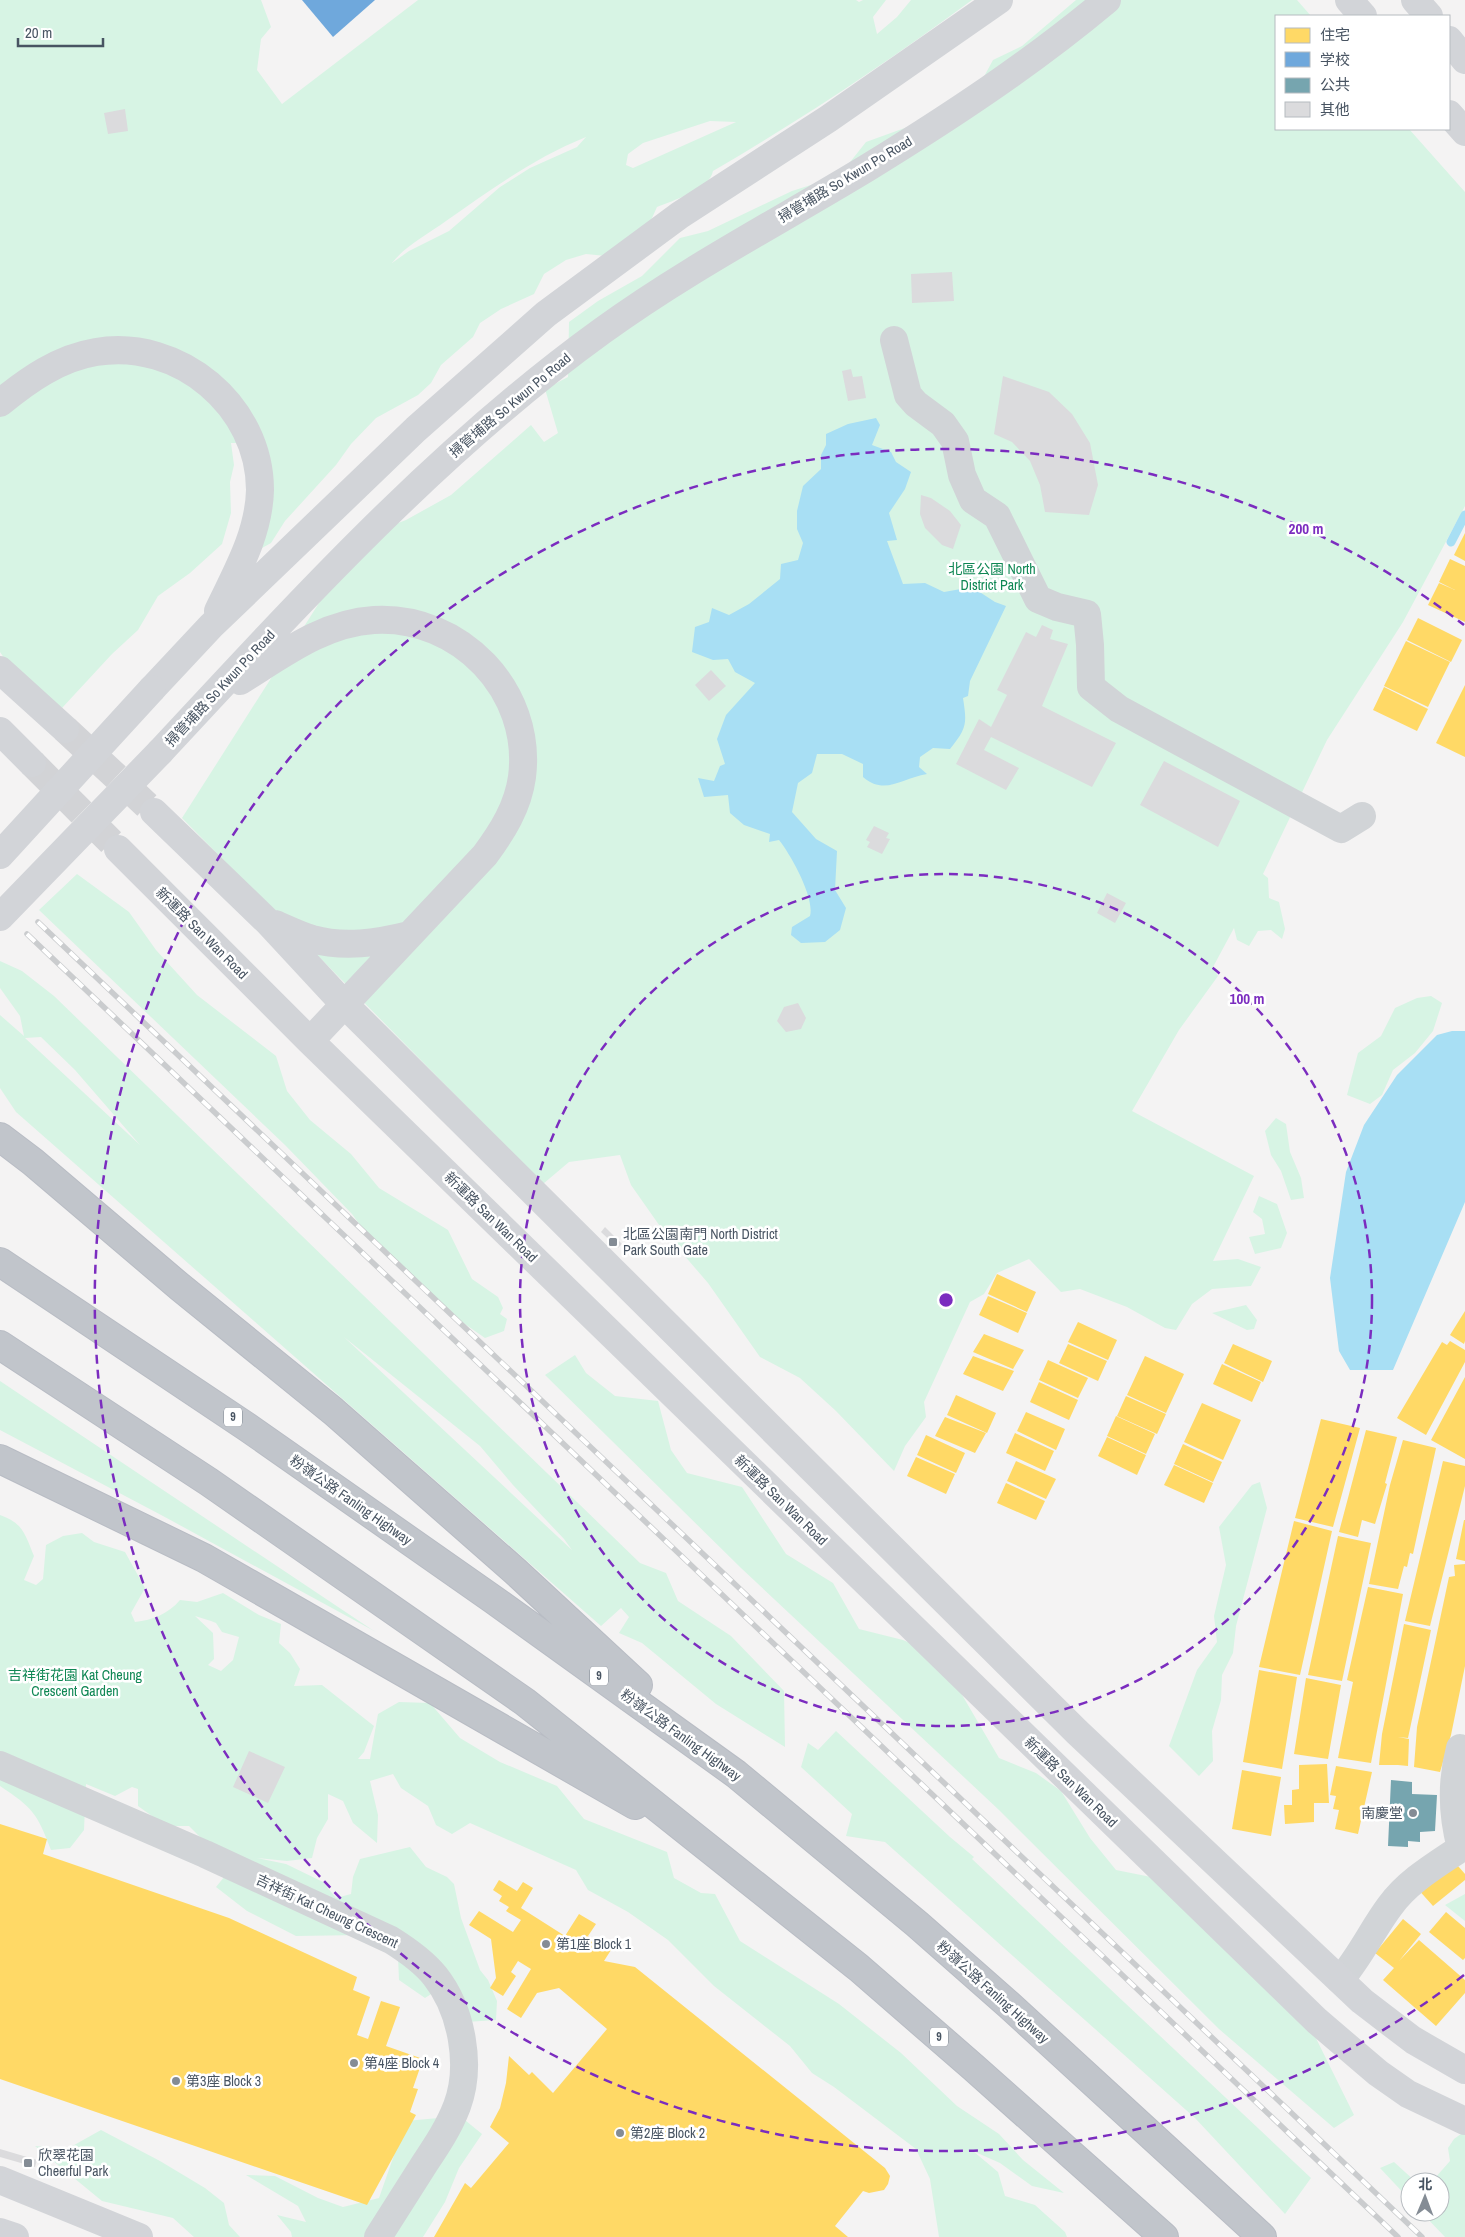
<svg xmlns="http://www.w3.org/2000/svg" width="1465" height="2237" font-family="'Archivo Narrow','Noto Sans SC',sans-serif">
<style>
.green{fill:#d7f4e4;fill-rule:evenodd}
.water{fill:#a8dff4}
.homes{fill:#ffd966}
.schools{fill:#6fa8dc}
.public{fill:#76a5af}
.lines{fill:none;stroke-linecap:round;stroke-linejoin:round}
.stream{stroke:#a8dff4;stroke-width:9}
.building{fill:#dbdbdd}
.secondary-tunnel{stroke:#d2d3d6;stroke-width:28;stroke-dasharray:28 14;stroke-linecap:butt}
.highway-casing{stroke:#b8bcc4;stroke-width:30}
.street{stroke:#d1d4d7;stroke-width:28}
.secondary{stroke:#d2d4d8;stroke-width:28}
.highway{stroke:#c1c5cb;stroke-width:28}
.rail-casing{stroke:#caccce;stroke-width:5.5}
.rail{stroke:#fff;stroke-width:4;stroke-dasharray:11;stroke-linecap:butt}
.secondary-bridge{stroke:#d2d4d8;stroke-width:28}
.ring{fill:none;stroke:#7b2cbf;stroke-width:2.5;stroke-dasharray:9 6}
.poi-dot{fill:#848c95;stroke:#fff;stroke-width:2}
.labels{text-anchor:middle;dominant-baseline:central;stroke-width:5;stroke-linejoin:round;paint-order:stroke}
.shield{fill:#fff;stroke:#7f8791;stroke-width:1}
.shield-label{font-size:12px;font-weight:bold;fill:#485462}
.street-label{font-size:14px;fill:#485462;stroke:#fff}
.park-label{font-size:14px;fill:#0f8754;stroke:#fff}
.poi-label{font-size:14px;fill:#485462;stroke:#fff;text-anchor:start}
.centre{fill:#7b2cbf;stroke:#fff;stroke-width:2.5}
.ring-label{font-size:15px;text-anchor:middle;font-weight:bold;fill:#7b2cbf;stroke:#fff;stroke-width:5;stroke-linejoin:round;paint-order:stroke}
</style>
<rect width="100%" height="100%" fill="#f4f3f3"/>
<path class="green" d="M0,0H261L271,27L261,39L257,70L282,104L418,0H856L859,2L863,0H886L873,17L877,34L897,17L911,0H972C888,62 802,119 713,171C710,189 672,201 657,207L647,229L606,256L586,254L566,260L544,274L534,294L501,309L480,323L473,337L441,365L431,383L418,395L376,418L351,444L336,465L285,521L271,543L244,558L252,514L242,443H231L234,465L230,482L231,513L222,544L190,573L158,596L138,630L112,654L62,708L13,671L0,652ZM710,121L736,122L633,168L626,165L628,154L643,143ZM586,137L577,147L530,168L500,187L449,231L409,251L392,263C405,246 428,234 446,221C492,189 534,158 586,137Z
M1076,0H1297L1311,16H1276V129H1409L1465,192V506L1403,622L1327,740L1263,874L1268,878L1269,898L1279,902L1285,929L1282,939L1271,930L1258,931L1249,946L1237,940L1234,928L1213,967L1218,976L1179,1030L1132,1111L1254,1176L1213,1261L1238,1259L1261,1267L1251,1286L1212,1289L1192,1304L1176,1330L1165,1328L1127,1307L1080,1289L1061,1292L1029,1259L997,1273L984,1294L970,1302L924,1402L926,1417L905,1446L894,1471L836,1411L800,1378L760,1357L708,1283L664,1232L631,1185L620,1155L569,1162L543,1184L182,818L326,592L354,540L406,520L451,495L531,425L544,442L558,433L545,389L568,377L569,322L598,301L642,276L680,238L708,231L792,191L839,176L866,142L924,121L961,119L993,60L1022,46Z
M77,874L129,912L156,950L197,995L276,1056L287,1091L310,1120L351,1154L379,1188L448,1230L472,1279L498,1297L503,1308L500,1314L507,1319L504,1331L485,1338L449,1313L403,1270L371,1240L352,1214L285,1145L39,910Z
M0,961L22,971L54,996L640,1563L666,1573L678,1601L731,1636L784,1691L785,1747L716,1704L642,1643L619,1633L629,1617L621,1608L601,1626L16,1112L0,1088V1015L24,1036L20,1016L0,988ZM41,1037L75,1070L140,1145L25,1038ZM344,1337L480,1446L513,1485L564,1539L572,1550Z
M1431,996L1442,1003L1433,1031L1415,1053L1393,1070L1382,1095L1370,1104L1347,1095L1358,1053L1381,1036L1395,1008L1417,998Z
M1276,1118L1286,1124L1290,1152L1301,1178L1304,1198L1291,1200L1281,1171L1271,1155L1265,1131Z
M1259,1196L1277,1204L1287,1233L1281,1248L1255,1254L1249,1237L1265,1234L1262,1219L1253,1212Z
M1246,1305L1257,1320L1254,1329L1247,1330L1212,1313Z
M575,1355L586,1373L615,1396L658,1401L671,1450L687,1473L742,1487L786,1554L833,1583L859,1629L903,1640L931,1652L958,1688L999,1758L1036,1773L1061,1791L1090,1838L1116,1870L1156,1878L1303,2012L1354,2115L1334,2128L1219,2029L999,1810L741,1568L545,1375Z
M0,1381L371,1629L376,1632L163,1516L0,1430Z
M1260,1482L1267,1508L1236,1626L1233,1653L1222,1675L1221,1700L1212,1731L1213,1761L1199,1776L1169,1746L1197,1670L1217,1642L1214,1616L1226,1565L1219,1527L1252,1485Z
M0,1515C23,1523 25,1534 34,1556L24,1580L36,1585L43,1579L46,1545L63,1536L82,1533L94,1542L125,1552L145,1588L131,1613L135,1622C153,1620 168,1614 180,1600L197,1602L223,1593L259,1615L281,1624L279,1643L290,1653L300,1669L294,1686L322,1685L374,1726L364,1752L358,1759H370L378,1714L399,1702L430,1703L460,1738L500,1762L557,1786L584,1819L667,1852L674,1878L701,1893L715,1894L740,1941L839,2004L901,2053L957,2106L999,2134L1023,2160L1064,2193L1032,2186L1000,2163L973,2151L998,2172L1005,2196L1035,2205L1065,2232L1067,2237H939L930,2179L916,2149L834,2087L812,2073L790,2046L714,1986L668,1940L628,1912L588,1890L576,1870L470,1823L452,1834L436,1825L428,1806L401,1788L393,1774L370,1781L378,1815L377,1843L353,1823L343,1801L328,1794V1819L317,1838L312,1858L287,1861L257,1858L286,1864L323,1882L336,1898L351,1894L353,1877L360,1859L410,1847L426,1867L447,1877L454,1884L461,1918L480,1970L488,1980L497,2001L496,2020L466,2022L439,1989L425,1998L399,1980L398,1957L362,1935L296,1936L247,1911L216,1887L229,1871L211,1848L189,1826H166L138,1806V1789L132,1787L115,1796L86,1784L84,1830L70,1848L51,1850C37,1813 33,1808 0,1786ZM195,1616L211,1621L216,1623L222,1632L239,1637L233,1660L221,1671L208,1665L214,1659L213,1633Z
M836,1731L950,1837L974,1857L972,1859L1311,2178L1285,2214L1195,2118L885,1842L846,1836L852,1814L801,1767L808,1743L818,1750Z
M1465,1894V1921L1445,1905Z
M460,2116L482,2134L459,2168L445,2202L423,2237H292L291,2232L277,2215L306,2222L298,2206L246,2175L275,2176L318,2198L343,2207L379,2198L406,2121Z
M101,2130L160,2161L205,2188L224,2203L229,2225L240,2237H194L173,2218L102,2201L35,2146L67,2149Z
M1465,2131V2237H1445L1421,2212H1440V2182H1423L1435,2178L1450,2161L1448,2148L1454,2139Z
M1394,2162L1416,2182H1410V2200L1380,2168Z"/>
<path class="water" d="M876,418L880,425L872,445L891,452L896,462L911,472L905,489L889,513L897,540L887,541L903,584L925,583L944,592L972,587L995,602L1006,606L970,681L968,696L963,698C967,724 967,728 950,749L933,748L920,757L919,767L927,774C902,778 885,796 863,777V764L842,754H817L812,773L798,783L792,812L816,839L837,851L835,890L846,908L840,930L825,942L801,943L791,935L792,927L810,916C815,898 791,855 779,840L769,842L770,834L744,825L730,813L728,795L704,797L698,778L714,781L720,766L725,764L717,739L726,715L755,683L735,672L728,659L713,660L692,652L695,627L709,622L712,608L729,615L749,604L780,579L781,564L798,560L803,543L797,529V511L803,486L821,469V455L826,445V434L848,424Z
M1452,1031H1465V1202L1393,1370H1350L1339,1351L1330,1278L1346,1172L1364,1125L1397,1075L1437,1035Z"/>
<path class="homes" d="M1465,533V561L1454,555Z
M1450,559L1465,566V622L1428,605L1439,583L1455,590L1439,582Z
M1418,618L1462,640L1451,662L1407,640Z
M1406,641L1450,662L1428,707L1384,686Z
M1465,685V757L1436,743Z
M1384,687L1428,709L1417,731L1373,710Z
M997,1274L1036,1292L1027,1312L988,1294Z
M988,1296L1027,1313L1018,1333L979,1315Z
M1465,1311V1341L1464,1344L1450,1335Z
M1078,1322L1117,1340L1108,1360L1068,1342Z
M984,1334L1024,1350L1013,1369L973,1352Z
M1450,1341L1465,1350V1362L1426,1435L1397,1418L1442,1342L1447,1345Z
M1068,1344L1107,1361L1098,1381L1059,1363Z
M1233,1344L1272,1361L1263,1382L1224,1363Z
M973,1356L1014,1371L1003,1391L963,1374Z
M1145,1356L1184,1374L1166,1413L1127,1395Z
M1048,1360L1088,1378L1078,1398L1039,1380Z
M1222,1364L1261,1382L1252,1402L1213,1384Z
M1465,1377V1459L1431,1440Z
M1039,1382L1078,1400L1069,1420L1030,1402Z
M956,1395L996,1413L987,1433L947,1415Z
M1126,1396L1166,1414L1157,1434L1117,1416Z
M1202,1403L1241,1420L1223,1460L1184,1442Z
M1026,1412L1065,1429L1056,1450L1017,1431Z
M1116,1416L1155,1434L1146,1454L1107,1436Z
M945,1417L986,1433L975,1453L935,1436Z
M1321,1419L1360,1428L1333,1527L1295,1518Z
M1366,1430L1397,1437L1385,1483L1387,1484L1375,1524L1362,1520L1358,1537L1339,1532Z
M1015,1433L1054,1451L1045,1471L1006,1453Z
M926,1435L965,1453L956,1473L917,1455Z
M1107,1437L1146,1455L1137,1475L1098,1456Z
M1403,1440L1436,1448L1413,1554L1410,1553L1407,1567L1404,1566L1398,1589L1369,1584L1390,1485Z
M1183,1444L1222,1462L1213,1482L1174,1464Z
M916,1457L955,1474L946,1494L907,1476Z
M1016,1461L1056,1479L1046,1499L1007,1481Z
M1443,1461L1465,1466V1486L1430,1626L1405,1621Z
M1174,1465L1213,1483L1204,1503L1164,1485Z
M1006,1483L1045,1501L1036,1520L997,1503Z
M1464,1520H1465V1561L1456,1559Z
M1294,1521L1332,1531L1300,1675L1259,1667Z
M1338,1536L1371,1543L1342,1681L1308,1675Z
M1465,1564V1666L1451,1735L1440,1772L1414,1767L1417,1727L1449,1577L1455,1576L1454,1565Z
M1368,1587L1403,1594L1371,1763L1338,1758L1353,1682L1347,1680Z
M1404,1624L1431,1630L1408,1738L1398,1737L1409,1739L1408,1766L1398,1765V1739V1765H1379L1382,1734Z
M1259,1670L1297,1677L1282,1769L1243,1762Z
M1306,1678L1341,1685L1328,1759L1294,1754Z
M1327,1764L1329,1803H1314V1822L1285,1824L1284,1805H1292V1790L1299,1789V1765Z
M1336,1766L1372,1772L1358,1834L1335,1829L1339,1810L1333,1809L1336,1796L1330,1795Z
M1242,1770L1281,1777L1271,1836L1232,1829Z
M0,1824L47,1839L43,1854L229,1918L357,1977L353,1990L370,1997L357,2035L368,2039L381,2001L400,2007L386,2046L423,2059L413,2088L418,2089L410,2112L416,2115L367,2205L0,2079Z
M1451,1858L1465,1874V1880L1433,1906L1416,1887Z
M499,1880L517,1891L523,1882L533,1888L521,1908L565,1936L579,1914L596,1924L588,1936L611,1950L604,1961L635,1967L885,2168L890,2176L888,2184L884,2190L869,2193L863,2191L835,2226L848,2237H434L465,2183L471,2188L509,2143L490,2127L500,2108L506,2083L509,2056L529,2075L532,2072L553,2093L607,2029L559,1988L537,1993L521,2018L507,2009L531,1969L518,1961L511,1972L516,1976L503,1996L490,1988L496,1978L491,1939L469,1925L479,1911L513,1932L521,1920L506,1911L509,1907L499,1901L502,1896L493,1890Z
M1446,1912L1465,1928V1958L1463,1960L1429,1932Z
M1403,1919L1421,1934L1399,1961L1419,1940L1465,1980V1993L1436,2026L1383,1980L1394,1968L1375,1953Z"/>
<path class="schools" d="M302,0H375L333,37Z"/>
<path class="public" d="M1391,1780L1412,1782V1794L1437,1795L1435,1831L1420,1832V1842L1408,1841V1847L1388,1846Z"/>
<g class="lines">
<path class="stream" d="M1451,542L1465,515"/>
</g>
<path class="building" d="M125,109L128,131L108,134L104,113Z
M952,272L954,301L912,303L911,274Z
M851,369L853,377L862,376L866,398L848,401L842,371Z
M1003,376L1049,392L1072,414L1090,443L1098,485L1089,515L1045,512L1040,485L1030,461L1012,442L994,434Z
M921,495L931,498L950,511L961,525L953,549L942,545L925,528L920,514Z
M1042,625L1053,630L1050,639L1068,644L1042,706L1116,743L1092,787L991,737L984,750L1019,768L1006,790L956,764L979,719L991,727L1007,695L997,690L1026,632L1036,637Z
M711,670L726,686L709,701L695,685Z
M1164,761L1240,801L1218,847L1140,805Z
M874,826L889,833L886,838L890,839L882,854L867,847L870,842L866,840Z
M1107,893L1126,903L1115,923L1097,913Z
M798,1003L806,1018L801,1029L786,1032L777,1021L784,1007Z
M605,1227L622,1244L618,1248L601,1232Z
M249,1751L285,1767L268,1803L233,1787Z
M0,2149L37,2160L35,2167L0,2157Z"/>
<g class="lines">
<path class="secondary-tunnel" d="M65,729L154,812
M32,763L118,849"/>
<defs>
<path id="highway" d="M0,1137L33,1162L180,1287L333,1411L515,1571L638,1685
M0,1262L247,1427L494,1600L736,1774L917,1924L1009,2005L1262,2237
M0,1345L209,1482L525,1702L859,1968L973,2067L1164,2237
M0,1459L204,1558L635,1805"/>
</defs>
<use href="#highway" class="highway-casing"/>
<path class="street" d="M894,340L908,395L916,404L943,424L955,441L962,475L973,500L997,516L1038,599L1057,607L1087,614L1090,645L1091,687L1119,709L1341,829L1362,816
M0,1765L205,1854L391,1940C407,1950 423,1961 435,1976C462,2010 472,2066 457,2106C449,2127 437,2145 425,2163C409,2188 394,2212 378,2237
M1340,1980C1360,1957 1372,1930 1390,1906C1408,1881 1436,1865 1461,1848C1452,1815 1451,1782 1460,1748"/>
<path class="secondary" d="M1349,0L1363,16
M1415,0L1429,16
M1449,40L1465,60
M1449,114L1465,132
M0,403C28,380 59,358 96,352C179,338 260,406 260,490C259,534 236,573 218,611
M0,670L65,729
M240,681C282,655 323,623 374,620C460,615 533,691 522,777C518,807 502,832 485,855L310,1041
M152,689L211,626L416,429L546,314L680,215L828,119L999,0
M0,731L32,763
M160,752C299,603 436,451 602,331C686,270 778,222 867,168C950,117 1032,63 1107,0
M154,812L268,922L344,1004L1077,1732L1362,2001L1413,2040L1465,2070
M118,849L310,1041L1317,2021L1378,2073L1408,2094L1465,2121
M275,924C287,929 299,935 312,939C344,948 377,943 409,935
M0,2180L139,2237
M0,2232L15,2237"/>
<use href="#highway" class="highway"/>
<defs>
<path id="rail" d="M38,922L1422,2237
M27,934L1398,2237"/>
</defs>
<use href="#rail" class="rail-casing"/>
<use href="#rail" class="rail"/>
<path class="secondary-bridge" d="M0,855L152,689
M0,917L160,752"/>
</g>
<g class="ring">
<circle cx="946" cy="1300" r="426"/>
<path d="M1464 1975A851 851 0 1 1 1464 625"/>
</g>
<g class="poi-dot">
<rect x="608" y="1237" width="10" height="10" rx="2.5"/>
<circle cx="1413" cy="1813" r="5"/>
<circle cx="546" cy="1944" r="5"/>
<circle cx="354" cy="2063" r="5"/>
<circle cx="176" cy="2081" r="5"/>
<circle cx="620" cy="2133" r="5"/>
<rect x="23" y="2158" width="10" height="10" rx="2.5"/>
</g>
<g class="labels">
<g class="shield">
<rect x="224" y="1407.5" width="18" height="19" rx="4"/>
<rect x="590" y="1666.5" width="18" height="19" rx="4"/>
<rect x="930" y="2027.5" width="18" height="19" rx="4"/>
</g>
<g class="shield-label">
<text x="233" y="1417">9</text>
<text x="599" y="1676">9</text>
<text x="939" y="2037">9</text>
</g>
<g class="street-label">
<text transform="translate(845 179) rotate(-31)">掃管埔路 So Kwun Po Road</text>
<text transform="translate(510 405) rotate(-40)">掃管埔路 So Kwun Po Road</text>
<text transform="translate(220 688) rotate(-47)">掃管埔路 So Kwun Po Road</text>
<text transform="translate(202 933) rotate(45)">新運路 San Wan Road</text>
<text transform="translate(491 1217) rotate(44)">新運路 San Wan Road</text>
<text transform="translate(351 1500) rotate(35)">粉嶺公路 Fanling Highway</text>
<text transform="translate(781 1500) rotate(44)">新運路 San Wan Road</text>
<text transform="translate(681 1735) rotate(36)">粉嶺公路 Fanling Highway</text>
<text transform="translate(1071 1782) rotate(44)">新運路 San Wan Road</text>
<text transform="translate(327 1911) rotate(25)">吉祥街 Kat Cheung Crescent</text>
<text transform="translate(993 1992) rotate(42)">粉嶺公路 Fanling Highway</text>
</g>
<g class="park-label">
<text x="992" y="569">北區公園 North<tspan x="992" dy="16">District Park</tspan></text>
<text x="75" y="1675">吉祥街花園 Kat Cheung<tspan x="75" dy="16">Crescent Garden</tspan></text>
</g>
<g class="poi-label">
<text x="623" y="1234">北區公園南門 North District<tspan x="623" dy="16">Park South Gate</tspan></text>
<text x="1403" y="1813" text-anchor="end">南慶堂</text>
<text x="556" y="1944">第1座 Block 1</text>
<text x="364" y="2063">第4座 Block 4</text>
<text x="186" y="2081">第3座 Block 3</text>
<text x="630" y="2133">第2座 Block 2</text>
<text x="38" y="2155">欣翠花園<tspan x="38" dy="16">Cheerful Park</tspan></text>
</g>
</g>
<circle cx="946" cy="1300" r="8" class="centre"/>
<g class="ring-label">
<text x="1306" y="534">200 m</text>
<text x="1247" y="1004">100 m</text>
</g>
<rect x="1275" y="15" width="175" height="115" fill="#ffffff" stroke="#b6bbc0"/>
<rect x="1285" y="28" width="25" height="15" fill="#ffd966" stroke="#b6bbc0"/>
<text x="1320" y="40" font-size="15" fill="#485462">住宅</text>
<rect x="1285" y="52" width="25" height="15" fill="#6fa8dc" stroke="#b6bbc0"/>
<text x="1320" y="65" font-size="15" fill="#485462">学校</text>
<rect x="1285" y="78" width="25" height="15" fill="#76a5af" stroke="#b6bbc0"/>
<text x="1320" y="90" font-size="15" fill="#485462">公共</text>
<rect x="1285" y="102" width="25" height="15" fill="#dbdbdd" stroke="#b6bbc0"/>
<text x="1320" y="115" font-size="15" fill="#485462">其他</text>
<g transform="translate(1425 2197) rotate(1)"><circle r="24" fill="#ffffff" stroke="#b6bbc0"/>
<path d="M0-4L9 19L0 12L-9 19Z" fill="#848c95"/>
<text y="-8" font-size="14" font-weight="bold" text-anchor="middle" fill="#485462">北</text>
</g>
<path d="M18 38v8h85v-8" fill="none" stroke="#485462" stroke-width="2.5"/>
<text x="25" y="38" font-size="15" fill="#485462" stroke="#ffffff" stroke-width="4" paint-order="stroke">20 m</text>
</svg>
